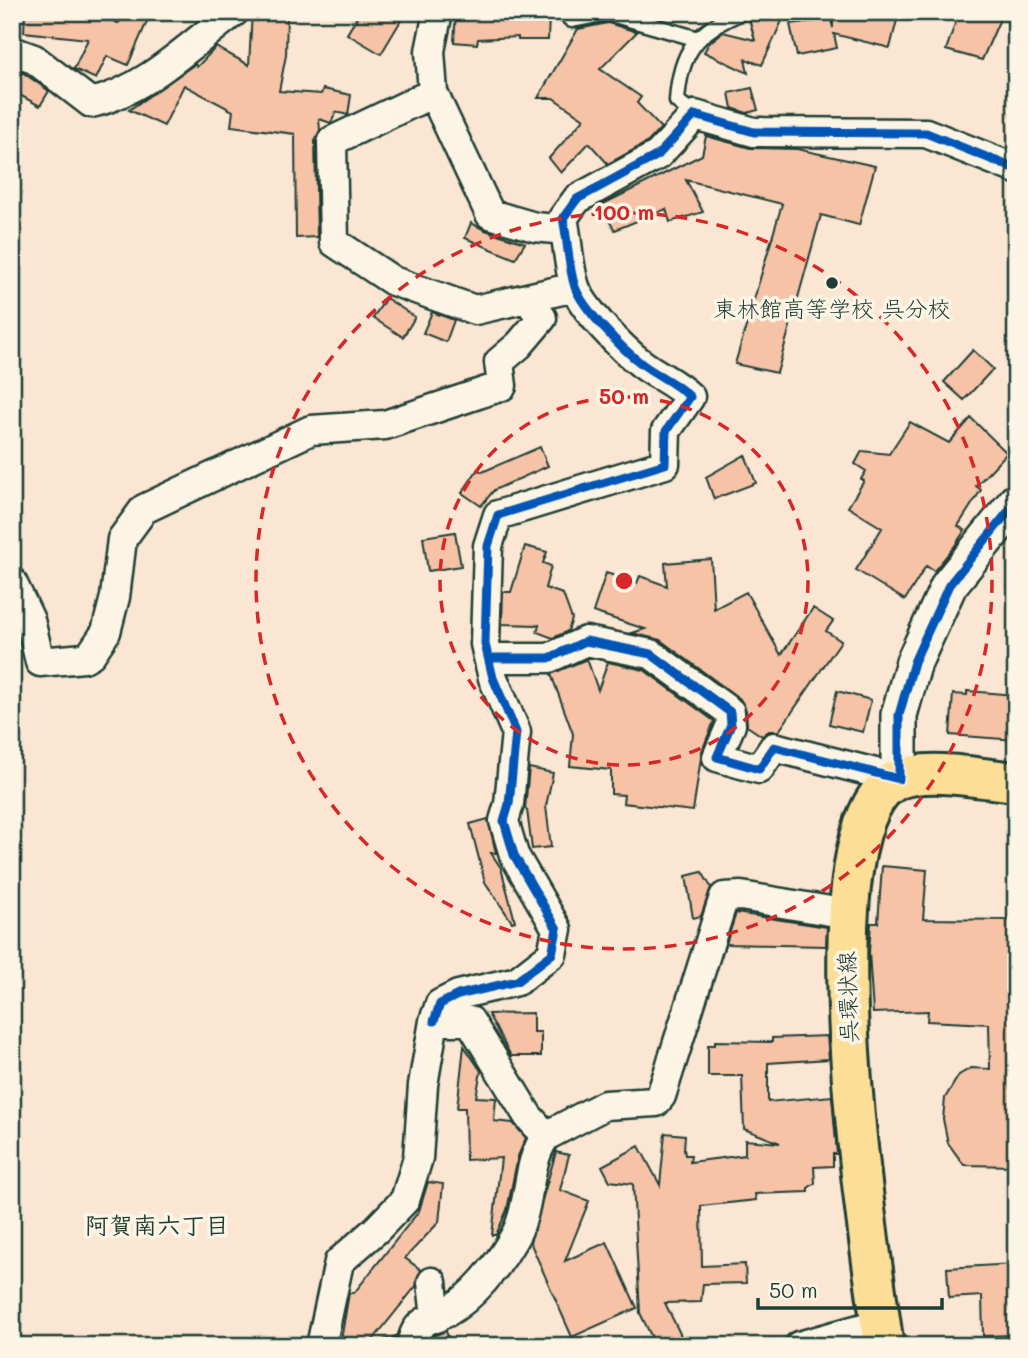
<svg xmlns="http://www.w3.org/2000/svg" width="1028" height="1358" font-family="Mali,'Klee One',sans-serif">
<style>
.building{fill:#f6c3a7;stroke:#1f3d34;stroke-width:2}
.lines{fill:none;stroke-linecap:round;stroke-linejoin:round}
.service-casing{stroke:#1f3d34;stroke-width:19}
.minor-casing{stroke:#1f3d34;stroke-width:33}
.tertiary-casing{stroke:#1f3d34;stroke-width:40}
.primary-casing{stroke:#1f3d34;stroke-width:44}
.service{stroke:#fcf5e5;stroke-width:14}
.minor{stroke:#fcf5e5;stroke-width:28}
.tertiary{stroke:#fcf5e5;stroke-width:35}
.primary{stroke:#fdde96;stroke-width:38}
.cycleway-casing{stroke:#fcf5e5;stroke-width:13}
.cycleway{stroke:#0057b8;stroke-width:9}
.ring{fill:none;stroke:#d62828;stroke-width:3.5;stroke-dasharray:12 9}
.poi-dot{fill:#1f3d34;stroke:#fcf5e5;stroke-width:2.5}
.labels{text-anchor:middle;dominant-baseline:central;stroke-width:7;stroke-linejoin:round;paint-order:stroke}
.poi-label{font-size:23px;fill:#1f3d34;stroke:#fcf5e5}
.street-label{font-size:23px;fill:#1f3d34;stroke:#fcf5e5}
.neighbourhood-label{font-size:24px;font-weight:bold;fill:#1f3d34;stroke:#fcf5e5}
.centre{fill:#d62828;stroke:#fcf5e5;stroke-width:3.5}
.ring-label{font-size:21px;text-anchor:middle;font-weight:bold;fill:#d62828;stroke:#fcf5e5;stroke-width:7;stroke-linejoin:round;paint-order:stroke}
</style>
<rect width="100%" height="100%" fill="#fae6d2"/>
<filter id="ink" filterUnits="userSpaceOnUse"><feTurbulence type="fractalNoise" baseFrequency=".0143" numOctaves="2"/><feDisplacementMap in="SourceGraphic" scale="14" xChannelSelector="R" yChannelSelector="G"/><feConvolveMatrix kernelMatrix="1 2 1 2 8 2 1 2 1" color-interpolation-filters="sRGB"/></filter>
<g filter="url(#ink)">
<path class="building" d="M25,12H93L118,23L124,18L149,17L128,65L107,56L96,79L74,69L88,39L24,32Z
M252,12H287L286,55L279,91L321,94L323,89L351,95L348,115L336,112L331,123L319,119L320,130L315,141L317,237L296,238L295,134L231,126L233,111L184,85L164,126L129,110L195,64L197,67L216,47L249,65Z
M360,12H406L381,54L347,34Z
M456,12H532L549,16L548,40H518V37L478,39L477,44L454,42Z
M752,12H786L762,65L745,59L748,73L704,52L709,43L723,32L755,40L749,19Z
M833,12H899L890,48L834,34L837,48L797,56L790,24L831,19L833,28Z
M959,12H1003L982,60L946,50Z
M608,23L637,32L600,69L641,97L637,103L661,128L648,142L608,164L589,143L561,173L549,158L584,119L553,98H538L578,29Z
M22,72L49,91L40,106L12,91Z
M752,88L758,110L747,113L732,108L729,93Z
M706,136L750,148L797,149L875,166L859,225L821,215L777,373L735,364L782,204L686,180L703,212L670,222L666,209L615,230L599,206L702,155Z
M471,223L485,230L525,243L515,259L465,238Z
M386,298L415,317L403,337L373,318Z
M432,312L454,320L446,342L423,333Z
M973,350L993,369L964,400L944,382Z
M971,418L1007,453L976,486L981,490L958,526L965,530L954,547L934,571L926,566L905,600L856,570L882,528L848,507L864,481L861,479L866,471L855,464L862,451L889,454L910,422L949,443Z
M540,447L548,466L494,490L481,506L462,493L478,469L482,472Z
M745,455L756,483L714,499L706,477Z
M455,532L461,566L428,571L423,537Z
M525,546L547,552L543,563L551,566L545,588L563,594L572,619L568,631L553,638L537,632L539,625L502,624L503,592H511Z
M711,559L714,609L746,592L781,655L813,608L833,621L826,631L841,641L779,731H769L762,736L747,726L746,710L740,699L660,640L632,633L645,629L593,612L606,573L637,583L640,576L667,586L665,563Z
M587,659L598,690L608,662L644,670L714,721L702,751L693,811L623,803L624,795L611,794V770L570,766L573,734L551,674Z
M837,691L871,700L863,732L829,724Z
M967,691L1016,695V740L950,735L953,694L967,695Z
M529,768L553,773L546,806L551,847L532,849L527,810L525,809Z
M488,819L496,853H491L501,868L515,921L512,922L485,882L470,824Z
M882,866L927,870L923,919L1016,920V1166L964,1165L948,1143L943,1119L945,1098L959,1075L971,1068L990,1069L989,1024L927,1021L928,1011L873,1013L869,952L871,923H878Z
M702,872L711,887L701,916L693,918L686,876Z
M736,913L827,927L826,946L726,944Z
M533,1013V1032H541V1056H511L488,1014Z
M827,1036L829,1059L768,1063V1102L832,1096L837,1154H833V1166L814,1167L815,1183L808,1188V1192L755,1194L756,1200L701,1206L702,1266L745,1264L746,1283L703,1284L701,1302L665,1303L686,1346H656L640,1313L633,1184L610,1181L602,1166L639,1146L660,1185L665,1133L685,1135L684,1149L685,1155H691L690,1162L745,1155V1140L780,1143L744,1129L742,1076H708V1045H715V1041L772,1042V1038Z
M464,1046L481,1071L476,1097L496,1098L494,1121L513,1123L526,1138L518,1156L507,1210L496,1235H492L501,1158L466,1160L465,1108H457Z
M556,1152L569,1155L560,1190L589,1201L565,1261L607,1242L637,1308L572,1337L530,1242Z
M428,1182L443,1184L439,1222L405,1258L421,1270L416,1286L368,1346H340L349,1293H354L419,1211Z
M1013,1264L1016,1320H1012V1335L983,1336L982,1296L949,1298L947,1268Z
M446,1331L451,1346H428L433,1336Z
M396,1336L395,1346H379L378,1342Z"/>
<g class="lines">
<defs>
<path id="service" d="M562,12L572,20L608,13L695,38
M695,115L677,101C680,52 696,31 742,12"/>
<path id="minor" d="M438,12L430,51L433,93L490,214L535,227L565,230
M12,51L34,59L91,103C145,91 191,44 234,12
M433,93L332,141L334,242L393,281L475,310L575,287
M12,582L30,620L40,662L84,658L91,654L106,632L115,597L122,539L144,509L311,430L385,425L502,386L499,362L519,345L542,318L527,298
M489,658H549L586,641L651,654L730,712L731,725L717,757L759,769L774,747L899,779
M434,1021L440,1004L458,995L517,981L552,954L557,929L514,855L504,821L509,804L516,732L493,678L485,644L488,546L498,515L665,464L666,431L690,397C676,383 658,376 642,364C622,349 583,309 575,287C568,266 568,241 563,218L577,199L658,155L695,115L754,132L926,133L1016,169
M546,1136L605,1105L656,1102L661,1096L724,897L741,896L848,914
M432,1282L436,1318
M321,1346L339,1262L377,1229L405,1200L418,1158L423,1085L434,1021H470L528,1116L546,1136C524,1166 533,1208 512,1241C497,1267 473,1297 447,1312C440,1316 429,1318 423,1323C415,1329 413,1337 411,1346
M799,1346L881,1323"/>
<path id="tertiary" d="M899,779V715L914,662L949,585L1016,502"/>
<path id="primary" d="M884,1346C871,1258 800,816 899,779C930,767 984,779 1016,782"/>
</defs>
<use href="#service" class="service-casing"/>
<use href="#minor" class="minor-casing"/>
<use href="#tertiary" class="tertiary-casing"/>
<use href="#primary" class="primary-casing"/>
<use href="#service" class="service"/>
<use href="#minor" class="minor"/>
<use href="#tertiary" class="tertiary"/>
<use href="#primary" class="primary"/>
<defs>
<path id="cycleway" d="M489,658H549L586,641L651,654L730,712L731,725L717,757L759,769L774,747L899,779V715L914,662L949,585L1016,502
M434,1021L440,1004L458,995L517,981L552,954L557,929L514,855L504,821L509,804L516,732L493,678L485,644L488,546L498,515L665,464L666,431L690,397C676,383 658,376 642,364C622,349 583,309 575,287C568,266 568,241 563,218L577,199L658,155L695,115L754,132L926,133L1016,169"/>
</defs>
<use href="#cycleway" class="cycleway-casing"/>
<use href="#cycleway" class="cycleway"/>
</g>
</g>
<g class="ring">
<circle cx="624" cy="581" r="184"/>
<circle cx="624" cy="581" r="368"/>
</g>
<circle class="poi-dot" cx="832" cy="283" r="7"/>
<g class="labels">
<g class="poi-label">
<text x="832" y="308">東林館高等学校 呉分校</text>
</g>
<g class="street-label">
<text transform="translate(847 997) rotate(-92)">呉環状線</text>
</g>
<g class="neighbourhood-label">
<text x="157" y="1224">阿賀南六丁目</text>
</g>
</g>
<circle cx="624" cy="581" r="10" class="centre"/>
<g class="ring-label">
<text x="624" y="220">100 m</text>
<text x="624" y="404">50 m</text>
</g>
<rect width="1028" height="1358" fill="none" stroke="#fcf5e5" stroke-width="42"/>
<rect x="21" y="21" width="986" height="1316" fill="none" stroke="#1f3d34" stroke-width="2.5" filter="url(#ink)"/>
<path d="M758 1298v10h184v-10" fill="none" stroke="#1f3d34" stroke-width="3.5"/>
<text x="769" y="1298" font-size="21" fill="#1f3d34" stroke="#fcf5e5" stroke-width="5" paint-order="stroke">50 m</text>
</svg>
